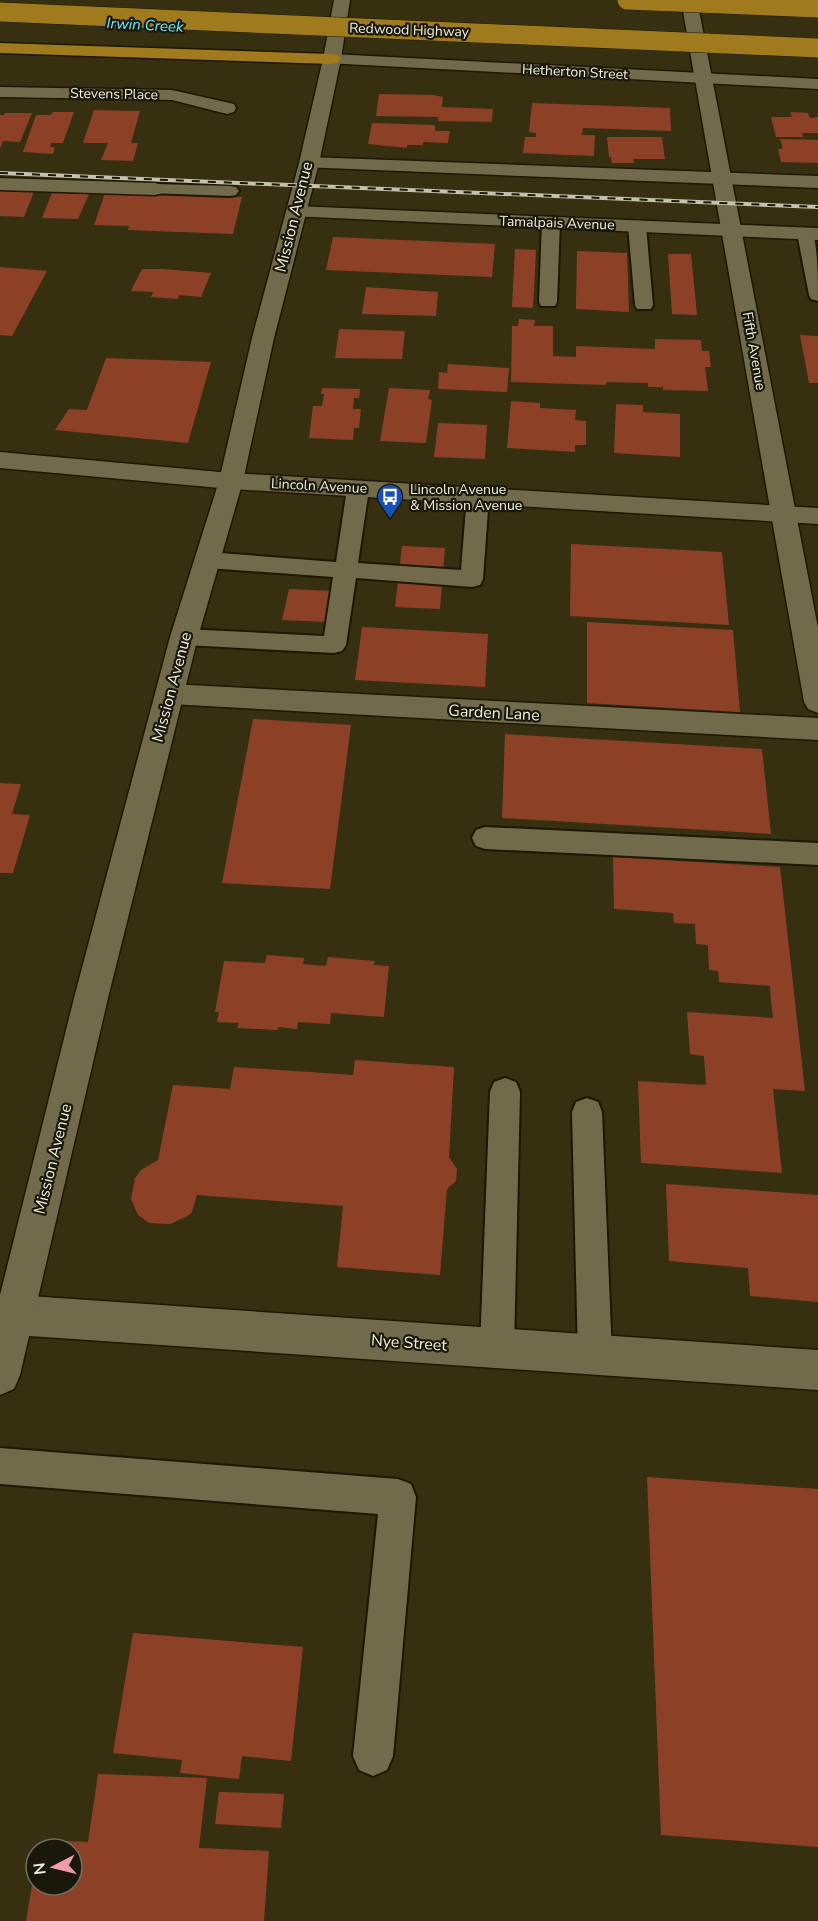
<svg xmlns="http://www.w3.org/2000/svg" width="818" height="1921" font-family="'Nunito Sans',sans-serif">
<style>
.building{fill:#8c4127}
.lines{fill:none;stroke-linecap:round;stroke-linejoin:round}
.service-casing{stroke:#1d1700;stroke-width:4}
.minor-casing{stroke:#1d1700;stroke-width:3}
.tertiary-casing{stroke:#1d1700;stroke-width:3}
.secondary-casing{stroke:#1d1700;stroke-width:3}
.motorway-casing{stroke:#1d1700;stroke-width:3}
.service{fill:#726b4b;fill-rule:evenodd}
.minor{fill:#726b4b;fill-rule:evenodd}
.tertiary{fill:#726b4b;fill-rule:evenodd}
.secondary{fill:#726b4b;fill-rule:evenodd}
.motorway{fill:#9f7b1e;fill-rule:evenodd}
.rail-casing{stroke:#c5c1ac;stroke-width:4}
.rail{stroke:#1a180b;stroke-width:2;stroke-dasharray:8;stroke-linecap:butt}
.motorway-bridge-casing{stroke:#1d1700;stroke-width:20;stroke-linecap:butt}
.motorway-bridge{stroke:#9f7b1e;stroke-width:19}
.labels{text-anchor:middle;dominant-baseline:central;stroke-width:4.5;stroke-linejoin:round;paint-order:stroke}
.far-street-label{font-size:14px;fill:#f2efdd;stroke:#1a180b}
.far-poi-label{font-size:14px;fill:#f2efdd;stroke:#1a180b;text-anchor:start}
.far-water-label{font-size:15px;font-style:italic;fill:#6feafb;stroke:#1a180b}
.street-label{font-size:16px;fill:#f2efdd;stroke:#1a180b}
</style>
<rect width="100%" height="100%" fill="#363011"/>
<path class="building" d="M379,94L433,95L443,97L442,107L493,109L492,122L438,121V117L376,116Z
M532,103L670,108L671,131L583,128L582,135H595L594,156L523,153L525,137H536V133L529,132Z
M94,110L140,111L131,143H138L133,161L101,160L108,143H83Z
M53,112H74L63,143H51L50,147H55L53,154L23,152L36,115H51Z
M790,112L808,113L810,118L818,117V133H802L803,137H776L771,117H792Z
M5,113H32L20,142L3,141L0,149V115H4Z
M372,123L435,125V131H450L448,143L423,142V145H407V148L368,144Z
M607,137H662L665,159H633L634,163H612L611,157H609Z
M780,139L818,140V163L781,162L778,149H783Z
M0,189H35L24,217L0,216Z
M53,190L90,192L78,219L42,218Z
M105,193L242,197L233,234L205,233L128,230L129,226L94,225Z
M333,237L495,244L492,277L326,270Z
M515,249L536,250L533,308L512,307Z
M577,251L627,253L629,312L576,309Z
M668,254H691L697,315L672,314Z
M0,267L47,271L12,336L0,335Z
M142,269H163L211,273L201,297L179,295L178,299L151,297L153,292L131,291Z
M366,287L438,292L436,316L362,314Z
M519,319L535,320L534,326H553V356L576,357V346L655,349V339L701,340L702,351H709L711,367H705L708,391L663,390V387H648V383L606,382V385L511,382L512,326H518Z
M339,329L405,331L402,359L335,358Z
M800,335L818,336V383H809Z
M106,358L211,362L188,443L55,430L69,409L87,410Z
M448,364L509,368L507,392L438,389L439,372L447,373Z
M322,388L360,389L359,398H354L353,409H361L359,428H354L353,440L309,438L313,406H322L324,394H321Z
M389,388L430,390L428,399L432,400L426,443L380,441Z
M511,401L540,403V408L576,410L575,420L586,421V445H575V452L507,448Z
M616,404L643,405V412L680,414V457L614,453Z
M438,423L487,425L485,459L434,457Z
M571,544L722,552L729,625L570,616Z
M402,546L445,548L440,609L395,607Z
M289,589L332,591L327,622L282,620Z
M587,622L733,630L740,712L587,703Z
M362,627L488,634L485,687L355,680Z
M253,719L351,725L330,889L222,883Z
M505,734L762,749L771,834L502,818Z
M0,783L21,784L12,814L30,815L13,873H0Z
M613,857L780,867L805,1091L773,1089L782,1173L641,1163L638,1081L706,1085L704,1056L690,1054L687,1012L773,1018L771,1001L770,986L719,982L718,971L709,970L708,945L696,944L695,924L674,923L673,913L614,909Z
M267,955L304,958L303,964L326,966L328,957L375,961L374,965L389,966L384,1017L331,1013L330,1024L298,1022L297,1029L278,1027V1030L237,1028L239,1023L217,1022L219,1012H215L224,961L265,963Z
M355,1060L454,1067L449,1157L457,1169L456,1181L447,1189L440,1275L337,1267L343,1206L197,1195L192,1212L186,1217L170,1224L149,1223L138,1215L131,1199L135,1178L141,1170L158,1160L173,1085L230,1089L234,1067L353,1075Z
M666,1184L818,1195V1302L750,1296L748,1268L669,1261Z
M647,1477L818,1489V1847L661,1835Z
M133,1633L303,1647L291,1761L242,1756L239,1779L180,1773L182,1760L113,1753Z
M98,1774L207,1778L199,1848L269,1851L264,1921H26L34,1873H36V1885H72V1849H62L63,1841L88,1842Z
M219,1792L284,1794L281,1828L215,1824Z"/>
<g class="lines">
<defs>
<path id="service" d="M155,184L230,186L236,187L239,191L236,195L230,196L149,193L146,189L149,185Z
M551,217L557,218L560,222L557,302L555,306H541L539,302L542,222L545,218Z
M637,221L643,222L646,226L653,305L651,309H637L635,305L628,226L631,222Z
M806,228L812,229C818,247 818,280 818,301L811,299L809,295L797,233L800,229Z
M358,482L366,484L369,489L358,563L461,570L467,496L470,491L478,489L486,491L489,496L483,579L480,585L472,587L356,578L346,645L342,651L334,653L184,645L176,643L172,637L176,631L184,629L324,636L333,577L207,568L199,565L196,560L199,555L207,552L336,562L347,489L350,484Z
M485,827L818,843V865L485,849L476,846L472,838L476,830Z
M505,1078L516,1082L520,1092L514,1348L509,1360L497,1365L485,1360L480,1348L490,1092L494,1082Z
M587,1098L598,1102L602,1112L612,1355L607,1367L595,1372L583,1367L578,1355L572,1112L576,1102Z
M0,1448L398,1479L411,1484L416,1497L393,1756L387,1770L373,1776L359,1770L353,1756L378,1514L0,1484Z"/>
<path id="minor" d="M0,87L172,90L234,104L236,108L234,112L227,114L172,100L0,97Z
M309,157L818,176V188L302,167L299,163L302,159Z
M0,178L155,183L162,185L165,189L162,193L155,195L0,190Z
M296,206L818,228V240L289,216L286,212L289,208Z
M170,684L818,718V740L170,704L160,701L156,694L160,687Z
M0,1294L818,1350V1390L0,1334Z"/>
<path id="tertiary" d="M334,0H350L341,59L319,163L274,338L243,481L198,637L108,998L20,1375L14,1389L0,1395V1295L74,998L170,637L219,481L252,338L299,163L323,59Z
M681,0H697L818,628V713L808,709L804,702Z"/>
<path id="secondary" d="M332,54L818,79V89L326,63L323,59L326,55Z
M0,452L231,473L818,508V524L231,489L0,468Z"/>
<path id="motorway" d="M0,43L332,54L338,55L341,59L338,63L332,64L0,53Z"/>
</defs>
<use href="#service" class="service-casing"/>
<use href="#minor" class="minor-casing"/>
<use href="#tertiary" class="tertiary-casing"/>
<use href="#secondary" class="secondary-casing"/>
<use href="#motorway" class="motorway-casing"/>
<use href="#service" class="service"/>
<use href="#minor" class="minor"/>
<use href="#tertiary" class="tertiary"/>
<use href="#secondary" class="secondary"/>
<use href="#motorway" class="motorway"/>
<defs>
<path id="rail" d="M0,173L818,207"/>
</defs>
<use href="#rail" class="rail-casing"/>
<use href="#rail" class="rail"/>
<defs>
<path id="motorway-bridge" d="M627,0L818,8
M0,12L818,48"/>
</defs>
<use href="#motorway-bridge" class="motorway-bridge-casing"/>
<use href="#motorway-bridge" class="motorway-bridge"/>
</g>
<defs>
<symbol id="bus-pin" viewBox="-11 -11 22 30"><path d="M0 17L-7.5 6A9.5 9.5 0 1 1 7.5 6Z" fill="#1a4fb4" stroke="#1a180b"/><path d="M-5-6H5V4H4V6H2V4H-2V6H-4V4H-5ZM-3.5-4V0h7V-4ZM-3.5 1.2v1.5H-2V1.2ZM2 1.2v1.5H3.5V1.2Z" fill="#fff"/></symbol>
</defs>
<g fill-rule="evenodd">
<use href="#bus-pin" x="375" y="482" width="30" height="40"/>
</g>
<g class="labels">
<g class="far-street-label">
<text transform="translate(409 30) rotate(2)">Redwood Highway</text>
<text transform="translate(575 72) rotate(3)">Hetherton Street</text>
<text transform="translate(114 94) rotate(1)">Stevens Place</text>
<text transform="translate(557 223) rotate(2)">Tamalpais Avenue</text>
<text transform="translate(754 351) rotate(80)">Fifth Avenue</text>
<text transform="translate(319 486) rotate(3)">Lincoln Avenue</text>
</g>
<g class="far-poi-label">
<text x="410" y="489">Lincoln Avenue<tspan x="410" dy="16">&amp; Mission Avenue</tspan></text>
</g>
<g class="far-water-label">
<text transform="translate(145 25) rotate(3)">Irwin Creek</text>
</g>
<g class="street-label">
<text transform="translate(294 217) rotate(-76)">Mission Avenue</text>
<text transform="translate(172 687) rotate(-75)">Mission Avenue</text>
<text transform="translate(494 713) rotate(3)">Garden Lane</text>
<text transform="translate(53 1159) rotate(-76)">Mission Avenue</text>
<text transform="translate(409 1343) rotate(4)">Nye Street</text>
</g>
</g>
<g transform="translate(54 1867) rotate(263)"><circle r="28" fill="#1a180b" stroke="#706e5f" stroke-width="1.5"/>
<path d="M0-4.5L10 22L0 15L-10 22Z" fill="#f39aaa"/>
<text y="-9" font-size="16" font-weight="bold" text-anchor="middle" fill="#f2efdd">N</text>
</g>
</svg>
